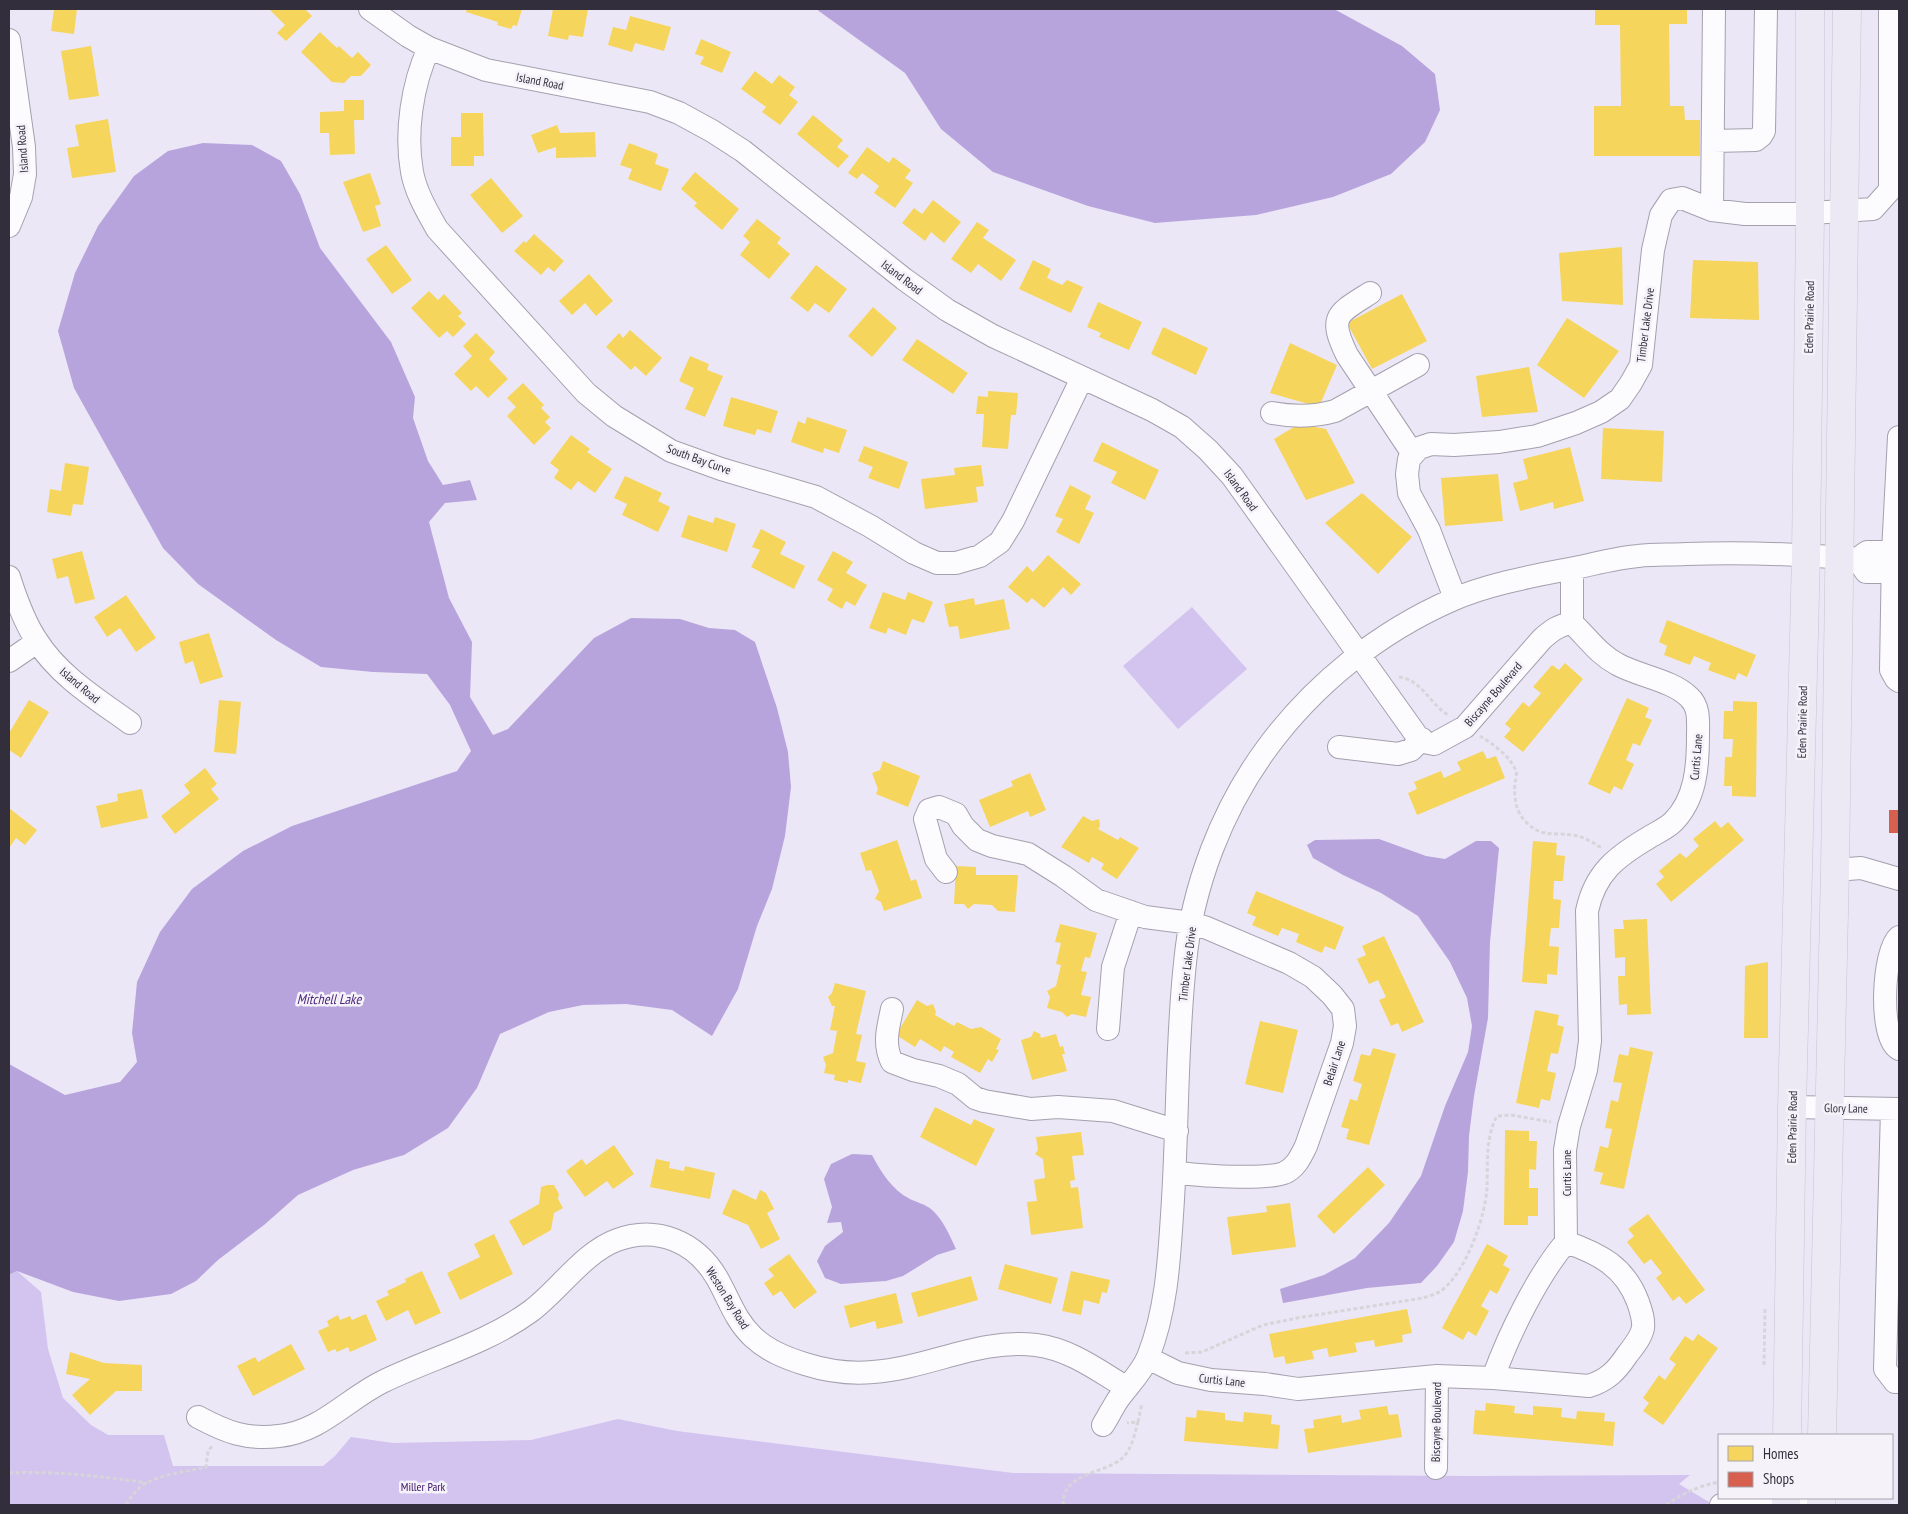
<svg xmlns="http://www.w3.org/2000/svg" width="1908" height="1514" font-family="'PT Sans Narrow',sans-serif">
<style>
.green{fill:#d2c3ef}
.water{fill:#b8a4dc}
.homes{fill:#f6d55c}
.shops{fill:#d6604d}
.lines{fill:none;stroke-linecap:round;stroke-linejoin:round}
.minor-casing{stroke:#a4a0ad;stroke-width:24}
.major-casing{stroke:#c7c4cd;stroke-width:29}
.path{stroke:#d7d5d9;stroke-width:3;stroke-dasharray:4 2.5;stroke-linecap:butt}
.minor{stroke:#fcfbfe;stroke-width:22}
.major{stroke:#ede9f4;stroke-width:28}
.labels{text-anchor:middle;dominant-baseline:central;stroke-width:5;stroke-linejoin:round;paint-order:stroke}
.street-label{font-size:12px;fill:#322e3b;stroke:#f5f2fa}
.park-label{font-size:12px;fill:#3c1268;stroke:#f5f2fa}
.water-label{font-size:14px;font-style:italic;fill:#4e297e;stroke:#f5f2fa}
</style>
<rect width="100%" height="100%" fill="#ece7f7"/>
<path class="green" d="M1192,607L1247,669L1178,729L1123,666Z
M17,1271L41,1292L48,1349L63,1398L91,1425L108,1435H164L173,1466H323L335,1456L351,1437L393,1443L531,1440L618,1419L677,1431L1013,1473L1471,1476L1690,1475L1679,1484L1714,1505H9V1275Z"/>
<path class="water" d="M816,9H1334L1402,46L1435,74L1440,110L1425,142L1391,174L1333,197L1256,215L1155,223L1088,206L993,172L941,129L905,73Z
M203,143L252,145L281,161L300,194L320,248L391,342L415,397L413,418L428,461L443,485L470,480L477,500L445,503L429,522L449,598L472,642L470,697L493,735L508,729L594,638L631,618L680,619L709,628L735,630L755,642L777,708L788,752L791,787L785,836L772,889L757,926L738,989L712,1036L672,1010L626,1004L583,1005L549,1012L500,1034L477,1088L448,1128L404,1155L353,1170L298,1195L264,1225L218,1260L196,1281L171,1294L119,1301L73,1292L17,1271L9,1275V1064L65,1095L120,1082L137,1062L132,1033L137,982L160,932L192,889L243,851L292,826L457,771L471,751L450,705L427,674L373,672L321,667L276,640L198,584L163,548L74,388L58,331L75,273L98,226L134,176L168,151Z
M1379,839L1426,856L1445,859L1476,841H1491L1499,848L1490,942L1488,1018L1474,1096L1469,1136L1468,1172L1463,1211L1454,1242L1437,1266L1421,1283L1367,1288L1283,1303L1280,1289L1324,1275L1355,1258L1389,1223L1421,1176L1445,1106L1468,1052L1472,1026L1467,998L1450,962L1418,916L1381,893L1343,875L1313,858L1307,845L1315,840Z
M852,1154L872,1155C881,1172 892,1190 910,1199C917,1202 926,1205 931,1209C943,1219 950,1236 956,1249L937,1255L903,1276L886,1281L841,1284L825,1278L817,1261L825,1246L843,1232L841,1222L827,1223L832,1207L824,1179L831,1164Z"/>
<path class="homes" d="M54,9H77L74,34L51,31Z
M269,9H305L312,16L286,41L277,33L285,25Z
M467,9H522L517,26L513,25L511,29L497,25L498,22L466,12Z
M553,9H588L583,37L569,35L568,40L548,36Z
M1595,9H1687V24H1669L1670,106H1684L1685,120H1700V156H1594V106H1621L1620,25H1595Z
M630,16L671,27L664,51L635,43L632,52L608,45L613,27L626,30Z
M320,32L337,48L339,46L352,58L358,52L371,65L361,76H351L344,83L332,82L301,52Z
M701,39L731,52L722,73L700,64L704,57L695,54Z
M91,46L99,96L69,100L61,51Z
M755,71L772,84L779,75L795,87L789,95L798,102L780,125L762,112L766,107L741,89Z
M344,100H364V120H354L355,154L330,155L329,133H320V112L344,111Z
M461,113H483L484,156H474V166H451V137H461Z
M813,115L843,140L837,147L849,156L838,168L797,134Z
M108,119L116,172L72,178L67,148L79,146L75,125Z
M557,125L560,133L595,132L596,157L556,158V147L538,153L531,135Z
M629,143L658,154L655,164L669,169L661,191L628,179L632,169L620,165Z
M867,147L889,163L893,157L911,170L905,178L913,183L895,208L874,193L879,186L862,173L857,179L848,173Z
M695,172L739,209L722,230L694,206L697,203L681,189Z
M370,173L381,204L375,206L381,226L363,232L343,182Z
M491,178L523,216L502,233L470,195Z
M933,200L961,222L944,243L931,232L925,241L902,223L914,208L922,214Z
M757,219L781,238L777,243L790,254L769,279L740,255L750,242L743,236Z
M977,222L989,230L983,238L1016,260L1001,281L978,264L971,273L951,259Z
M534,234L564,261L554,272L548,267L541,275L514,251L524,241L526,243Z
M386,245L412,280L392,294L366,259Z
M1622,247L1623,305L1562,301L1559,253Z
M1033,260L1051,269L1047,278L1062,285L1067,280L1083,287L1071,313L1019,289Z
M1693,260L1758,262L1759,320L1690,318Z
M816,265L847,289L829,313L815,303L808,312L790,298Z
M589,274L613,301L596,316L585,303L572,315L559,301Z
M429,291L438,300L444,294L462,313L458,316L466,324L453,337L447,331L439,338L411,308Z
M1402,294L1427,341L1372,369L1347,323Z
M1098,302L1142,322L1129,350L1099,337L1101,333L1087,327Z
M873,307L897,328L872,357L848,336Z
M1567,318L1619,351L1584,398L1537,365Z
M1163,327L1208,348L1196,375L1151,354Z
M630,330L662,358L646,376L635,366L631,370L606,347L619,333L623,338Z
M476,333L495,352L489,359L508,379L488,398L476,386L471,391L454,374L472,356L463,346Z
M917,339L968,373L953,394L902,360Z
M1290,343L1337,365L1319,407L1270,393Z
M690,356L709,364L707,370L723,376L705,417L685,409L694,388L679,381Z
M1529,367L1538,412L1482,417L1476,376Z
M523,383L544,405L541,408L550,417L545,422L551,428L534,445L507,416L516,407L507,398Z
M988,391L1018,393L1016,415H1011L1008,449L982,447L984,414H976L978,396L988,397Z
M731,397L778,411L771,433L757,429L755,435L723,426Z
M807,417L847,430L839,453L824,448L823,453L791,442L798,421L805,424Z
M1299,424L1326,429L1355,483L1306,500L1274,439Z
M1603,428L1664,431L1662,482L1601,479Z
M571,435L590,449L587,452L612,469L595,493L578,481L571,490L554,478L559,470L550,463Z
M1102,442L1159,470L1145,500L1111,483L1117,472L1093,461Z
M864,446L908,462L899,489L868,478L873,467L858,461Z
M1570,447L1584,501L1554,509L1553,502L1520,511L1513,483L1528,479L1523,459Z
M65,463L89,467L83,505L73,504L71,516L47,512L50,489L61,491Z
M981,465L984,486L976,487L978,502L925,509L921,479L955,475L954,468Z
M1498,474L1503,521L1445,526L1441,478Z
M625,476L662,493L658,501L670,507L658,532L622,515L627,504L614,498Z
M1070,485L1091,496L1085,509L1094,513L1079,544L1056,532L1063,519L1055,516Z
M1362,493L1412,537L1378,574L1325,523Z
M688,515L713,523L715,517L736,524L727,552L681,537Z
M761,529L786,542L780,554L805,566L794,589L751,567L760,550L752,547Z
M82,551L95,599L75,604L68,576L57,579L52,559Z
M833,551L853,562L846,573L867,585L855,606L846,601L842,609L827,600L833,589L817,580Z
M1048,555L1081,584L1071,595L1063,587L1044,608L1032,598L1027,603L1008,587L1027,566L1033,572Z
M883,592L905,600L908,592L933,602L924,623L912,619L906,635L888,628L886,634L869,628Z
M126,595L156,638L136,652L120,628L107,637L94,617Z
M974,598L975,605L1004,599L1010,629L960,639L958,626L949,627L944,604Z
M1667,620L1756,655L1747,677L1738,673L1735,680L1708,670L1711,663L1694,656L1690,665L1664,655L1667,646L1659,642Z
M209,633L223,677L200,684L193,661L185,664L179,642Z
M1565,663L1583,679L1523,752L1504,737L1511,729L1505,724L1523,702L1529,707L1541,693L1533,687L1552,665L1559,670Z
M1627,698L1649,708L1645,717L1652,720L1640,746L1633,743L1626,760L1634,764L1622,790L1614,786L1610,794L1588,784Z
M29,700L49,712L21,758L9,750V733Z
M219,700L241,702L236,754L214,752Z
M1733,701L1757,702L1756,797L1732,796V786H1724L1725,757H1732L1733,739H1723L1724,711H1733Z
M1483,751L1487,759L1496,756L1505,778L1417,815L1408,793L1417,789L1414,782L1441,771L1444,778L1461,770L1457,762Z
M883,761L920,776L908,807L876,794L878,789L872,773L880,770Z
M205,768L217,784L211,789L219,799L175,834L161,816L190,793L184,785Z
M1030,773L1046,810L1030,817L1028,811L990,827L979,800L1013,786L1011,781Z
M142,789L148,818L101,828L96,806L118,801L117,794Z
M9,808L37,830L25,845L16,838L9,848Z
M1083,816L1092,821L1099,819L1100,826L1098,829L1118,840L1120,837L1139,848L1117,879L1101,869L1104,864L1092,857L1089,863L1061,847Z
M1715,821L1721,828L1728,822L1744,840L1671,902L1656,884L1664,877L1659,871L1680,853L1686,858L1699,846L1693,839Z
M897,840L911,881L916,879L922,898L884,911L881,902L875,899L879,891L871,870L866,871L860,853Z
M1533,841L1557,843L1556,855L1565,856L1563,881H1554L1553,899L1561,900L1559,928H1551L1549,946L1559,947L1557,975L1547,974V984L1522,982Z
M956,866L976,867V875H1018L1015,912L998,911L992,905L974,904L968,909L964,904H954Z
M1256,891L1344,927L1335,950L1325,946L1322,953L1296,942L1299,934L1282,928L1278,936L1252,925L1256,917L1247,913Z
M1647,919L1651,1014L1627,1015V1004L1619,1005L1618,976H1625V957L1615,958L1614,929H1624L1623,920Z
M1060,924L1097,933L1090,958L1085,957L1081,971L1087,972L1081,995L1091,997L1086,1017L1072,1014L1067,1017L1062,1012L1047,1008L1050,997L1047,991L1056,986L1061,965L1056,964L1061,943L1055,942Z
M1384,936L1424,1022L1402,1032L1398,1023L1391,1026L1379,1000L1386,997L1378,980L1369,984L1357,959L1366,955L1362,946Z
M1768,962V1038H1744L1745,966Z
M835,983L866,991L856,1034L862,1035L856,1061L866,1063L861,1083L848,1080V1083L834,1080L835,1075L824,1073L826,1065L823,1057L833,1053L837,1031L830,1030L835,1006H832L828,997L832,993Z
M917,1000L927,1006L933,1004L936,1012L935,1015L954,1026L957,1022L971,1029L981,1027L1001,1039L996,1049L999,1050L992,1062L988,1059L980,1073L951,1057L954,1052L944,1046L941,1052L920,1039L915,1047L896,1035Z
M1535,1010L1559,1015L1557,1025L1564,1027L1558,1054L1551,1053L1547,1071L1556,1073L1550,1101L1541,1099L1539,1108L1516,1103Z
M1260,1021L1298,1030L1283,1093L1245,1084Z
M1034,1031L1040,1034L1041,1038L1056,1034L1060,1047L1063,1046L1065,1054H1062L1067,1071L1032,1080L1021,1040L1031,1037Z
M1630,1047L1653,1052L1624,1189L1600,1184L1603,1173L1594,1171L1600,1146L1608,1148L1612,1129L1605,1128L1611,1100L1618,1102L1622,1083L1613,1082L1619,1054L1628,1056Z
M1373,1048L1396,1054L1369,1145L1346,1139L1349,1129L1341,1127L1350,1099L1357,1101L1362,1084L1353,1081L1361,1054L1370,1056Z
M935,1107L971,1125L974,1119L995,1129L976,1166L920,1137Z
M1505,1130L1529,1131V1141H1537L1536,1170L1529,1169V1188H1538V1216H1528V1225H1504Z
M1081,1132L1084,1155L1072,1156L1075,1180L1070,1181L1071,1188L1078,1187L1083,1228L1031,1235L1027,1202L1037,1201L1034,1180L1045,1178L1043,1159L1035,1154L1038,1150L1036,1137Z
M614,1145L634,1174L613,1189L607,1181L585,1197L566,1171L582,1159L586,1165Z
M656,1159L670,1162L669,1168L684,1171L685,1166L715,1173L710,1199L650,1187Z
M1368,1167L1385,1185L1334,1234L1317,1216Z
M547,1185H554L559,1194L558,1199L563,1208L554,1213L551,1230L523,1246L509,1221L539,1204L541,1187Z
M733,1189L756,1200L760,1190L766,1193L774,1209L767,1213L780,1239L761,1249L748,1225L722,1214Z
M1290,1203L1296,1247L1232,1255L1227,1217L1267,1212L1266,1206Z
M1648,1214L1705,1290L1686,1304L1679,1296L1673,1301L1656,1278L1662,1273L1651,1259L1644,1264L1627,1242L1634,1236L1628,1229Z
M494,1234L513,1274L460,1300L447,1273L480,1257L474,1244Z
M1487,1244L1508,1256L1503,1265L1510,1269L1497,1294L1490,1290L1481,1306L1489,1311L1476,1336L1468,1331L1463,1340L1442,1328Z
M789,1254L817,1292L794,1309L781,1291L773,1296L764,1283L774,1276L768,1269Z
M1005,1264L1058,1278L1051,1304L998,1289Z
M422,1271L441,1313L415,1325L408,1310L386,1321L376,1301L389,1295L387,1291L406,1282L405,1279Z
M1071,1271L1110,1280L1107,1293L1102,1292L1099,1304L1084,1300L1081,1315L1062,1311Z
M971,1276L978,1300L918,1317L911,1293Z
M896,1293L903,1323L877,1329L875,1321L850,1328L844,1306Z
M1407,1309L1412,1333L1402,1335L1403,1342L1375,1347L1374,1340L1355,1343L1357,1352L1329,1357L1327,1348L1312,1351L1314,1359L1286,1364L1284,1356L1274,1358L1269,1334Z
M366,1314L377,1340L350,1352L348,1347L337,1352L335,1349L328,1352L318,1331L329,1326L327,1321L338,1315L340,1320L350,1316L352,1320Z
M1698,1334L1718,1348L1663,1425L1643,1411L1649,1403L1643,1398L1659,1375L1665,1380L1676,1364L1669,1359L1685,1336L1693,1341Z
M291,1344L305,1369L253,1396L237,1366L255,1357L258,1362Z
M70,1352L104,1363L142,1365V1391H116L90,1415L72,1395L90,1379L66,1374Z
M1486,1403L1515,1406L1514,1413L1533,1415V1406L1562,1408L1561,1417L1576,1419L1577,1411L1605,1413L1604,1421L1615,1422L1613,1446L1473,1434L1475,1410L1485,1411Z
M1387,1406L1389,1415L1398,1414L1402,1437L1308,1453L1304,1429L1314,1428L1313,1420L1341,1415L1342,1423L1361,1419L1359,1410Z
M1197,1410L1225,1413V1420L1243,1422L1244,1412L1272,1415L1271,1424L1280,1425L1278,1449L1184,1441L1186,1417L1196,1418Z"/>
<path class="shops" d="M1889,810H1899V833H1889Z"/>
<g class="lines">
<defs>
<path id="minor" d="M370,9L408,36L429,48L486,70L650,102L679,113L712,131L743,151L904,279L947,310L993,336L1152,410L1182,427L1208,450L1232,476L1417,736L1424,742L1434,744L1465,727L1542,639C1552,630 1559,625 1572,623
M9,40L24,147L25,174L21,197L9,226
M429,48C412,84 405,133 412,172C416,193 427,211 437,229L586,393L614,416L671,451L721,469L816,497L870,526L914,553L937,563H956L980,556L1000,542L1013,521L1082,378
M1713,141L1756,140L1761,136L1764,131L1766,9
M1712,210L1714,9
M1370,293C1337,314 1328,316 1347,355L1413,454
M1272,413C1294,417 1314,417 1335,411L1418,365
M1899,437L1893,552L1891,670L1896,679L1899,681
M1857,559L1866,572H1893
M9,577C16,599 24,622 37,641C59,676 97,699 130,723
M1455,598L1429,530L1409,493L1407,474L1409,459L1419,448L1431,444L1454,445L1499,442L1537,436L1576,423L1601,412L1620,399L1631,383L1641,365L1653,250L1661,215L1671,200L1682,198L1712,210L1745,214H1796L1873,209L1890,190V9
M9,661L37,642
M1339,747L1398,754L1411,750L1422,739
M1835,870L1861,868L1899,879
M946,872L936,859L925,819L929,810L939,807L956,814L963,826L977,840L992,846L1028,854L1063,876L1096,900L1145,917L1191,923L1207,928L1289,963L1313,977L1332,995L1343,1009L1345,1026L1342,1043L1306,1146C1301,1156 1296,1168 1284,1173C1265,1180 1197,1176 1175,1172
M1899,937C1883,950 1878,1038 1899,1049
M892,1009C888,1028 883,1044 892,1062L913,1070L939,1076L958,1084L975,1098L984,1101L1031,1109L1058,1107L1113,1111L1177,1131
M1108,1029L1113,967L1131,912
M1792,1107L1899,1109
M1892,1109L1885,1369L1895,1382H1899
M1148,1358L1178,1373L1211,1380L1265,1384L1298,1389L1437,1376L1493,1378L1589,1386C1608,1380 1617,1370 1627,1355C1633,1347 1641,1338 1643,1328C1644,1319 1641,1311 1638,1302C1625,1267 1600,1254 1566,1242L1565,1150L1569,1126L1586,1070L1590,1041L1587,911C1595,873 1616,857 1648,838C1656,833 1667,828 1673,822C1696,799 1698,766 1698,736C1698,722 1700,707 1689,697C1672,680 1638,676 1617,664C1598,654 1587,637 1572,623V569
M1493,1378C1508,1336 1537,1276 1566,1242
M198,1417C226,1432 246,1440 279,1436C320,1432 346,1400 382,1382C431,1358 486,1344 531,1311C559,1290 584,1252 617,1240C657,1225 696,1242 717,1278C729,1299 735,1320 753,1337C768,1351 786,1358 805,1364C827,1371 851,1374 873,1372C929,1368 980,1338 1036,1345C1070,1349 1099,1371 1127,1388
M1103,1425C1108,1417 1112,1409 1117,1401C1127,1386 1141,1374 1148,1357C1166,1312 1169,1263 1172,1215C1178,1131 1176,1046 1185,963C1192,887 1222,809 1267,748C1314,684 1379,632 1452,600C1485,585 1528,577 1564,570C1588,566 1613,558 1638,556C1654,554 1670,555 1686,554C1743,552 1800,554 1857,559L1867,552H1893
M1436,1468L1437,1376
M1721,1505L1734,1503L1821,1499"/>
<path id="major" d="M1787,1435L1792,1107L1806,556L1810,214V9
M1822,1435L1835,870L1847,9
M1786,1505V1498
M1821,1505V1498"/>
</defs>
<use href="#minor" class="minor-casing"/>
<use href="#major" class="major-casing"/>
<path class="path" d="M1399,677C1421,679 1430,704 1448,715
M1480,736C1492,743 1511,757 1516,771C1517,774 1516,779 1515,782C1514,797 1515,811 1526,822C1542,838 1552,832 1572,835C1583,836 1594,843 1603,849
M1185,1353L1202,1352L1263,1325L1297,1318L1423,1298C1429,1296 1436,1294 1441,1291C1466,1272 1485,1218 1487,1188C1488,1164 1485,1138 1497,1116L1511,1115L1551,1122
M1764,1365L1765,1308
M1138,1422L1142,1403
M9,1473C55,1471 101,1476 147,1483
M126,1505C129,1501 131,1496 135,1492C151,1474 184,1473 206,1467L208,1451L213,1445
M1063,1505C1062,1473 1102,1474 1120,1460C1132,1451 1134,1435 1138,1422L1127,1423
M1666,1505C1683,1493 1699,1486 1719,1482"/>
<use href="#minor" class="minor"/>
<use href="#major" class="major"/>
</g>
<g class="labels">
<g class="street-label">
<text transform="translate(540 81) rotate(11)">Island Road</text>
<text transform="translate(22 149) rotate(-94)">Island Road</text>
<text transform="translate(902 277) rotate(37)">Island Road</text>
<text transform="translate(1809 317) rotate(-89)">Eden Prairie Road</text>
<text transform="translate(1645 325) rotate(-83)">Timber Lake Drive</text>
<text transform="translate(699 459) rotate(20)">South Bay Curve</text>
<text transform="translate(1241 490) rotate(54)">Island Road</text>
<text transform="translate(80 685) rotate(40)">Island Road</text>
<text transform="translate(1493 694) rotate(-49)">Biscayne Boulevard</text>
<text transform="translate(1802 722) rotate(-89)">Eden Prairie Road</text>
<text transform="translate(1696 757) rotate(-85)">Curtis Lane</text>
<text transform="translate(1187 964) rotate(-83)">Timber Lake Drive</text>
<text transform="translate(1334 1063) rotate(-72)">Belair Lane</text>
<text transform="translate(1846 1108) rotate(1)">Glory Lane</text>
<text transform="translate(1792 1127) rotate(-89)">Eden Prairie Road</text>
<text transform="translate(1566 1173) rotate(-90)">Curtis Lane</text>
<text transform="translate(728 1298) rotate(58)">Weston Bay Road</text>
<text transform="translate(1222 1380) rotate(6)">Curtis Lane</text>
<text transform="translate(1436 1422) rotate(-89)">Biscayne Boulevard</text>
</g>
<g class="park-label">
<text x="423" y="1486">Miller Park</text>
</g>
<g class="water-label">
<text x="329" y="999">Mitchell Lake</text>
</g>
</g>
<rect width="1908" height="1514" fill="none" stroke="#322e3b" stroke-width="20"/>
<rect x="1718" y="1434" width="175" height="65" fill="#f5f2fa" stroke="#a7a4ae"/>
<rect x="1728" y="1446" width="25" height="15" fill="#f6d55c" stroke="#a7a4ae"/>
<text x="1763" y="1459" font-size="15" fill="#322e3b">Homes</text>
<rect x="1728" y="1472" width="25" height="15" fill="#d6604d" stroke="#a7a4ae"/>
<text x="1763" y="1484" font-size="15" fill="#322e3b">Shops</text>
</svg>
